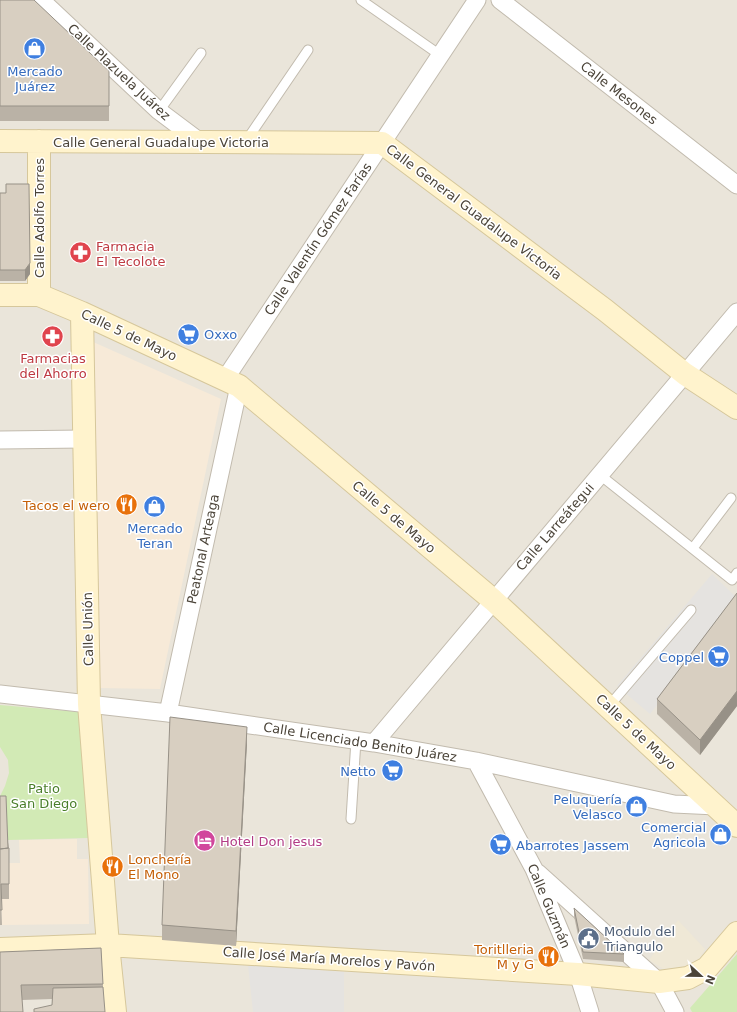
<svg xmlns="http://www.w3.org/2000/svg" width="737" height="1012" viewBox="0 0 737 1012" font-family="'DejaVu Sans',sans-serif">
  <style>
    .residential { fill: #eae5da }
    .commercial { fill: #f7ead8 }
    .education { fill: #efe8d6 }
    .green { fill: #d2eab5 }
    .parking { fill: #e5e3e0 }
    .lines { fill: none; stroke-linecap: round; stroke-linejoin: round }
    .lane-casing { stroke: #c2bbae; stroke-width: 11 }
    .street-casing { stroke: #c2bbae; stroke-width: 19 }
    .secondary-casing { stroke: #d6c79b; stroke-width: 24 }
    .lane { stroke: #fff; stroke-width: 9 }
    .street { stroke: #fff; stroke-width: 17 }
    .secondary { stroke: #fff3cd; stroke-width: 22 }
    .wall { fill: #bab2a6 }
    .shaded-wall { fill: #979187 }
    .building { fill: #d8cfc1; stroke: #979187 }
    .labels { text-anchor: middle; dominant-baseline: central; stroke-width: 3; stroke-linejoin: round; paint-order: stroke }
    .shop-label { font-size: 13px; fill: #366cbe; stroke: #fff; text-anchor: end }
    .street-label { font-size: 13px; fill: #4b4439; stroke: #fff }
    .health-label { font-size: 13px; fill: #be3a42; stroke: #fff; text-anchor: start }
    .food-label { font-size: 13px; fill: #c56008; stroke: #fff; text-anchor: end }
    .park-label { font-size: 13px; fill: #4a7f2a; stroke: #fff }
    .hotel-label { font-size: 13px; fill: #b23c85; stroke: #fff; text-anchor: start }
    .service-label { font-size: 13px; fill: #4e5e75; stroke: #fff; text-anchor: start }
  </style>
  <rect width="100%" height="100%" fill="#f6f3ec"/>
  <path class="residential" d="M0,0H737V1012H0Z"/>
  <path class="commercial" d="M91,341L221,399L160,689L99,688Z
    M77,839V859H88L89,924L2,925L1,899L9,863H20L19,840Z"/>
  <path class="education" d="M678,920L705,949L692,972L665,970L649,960Z"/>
  <path class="green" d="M0,705L80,712L88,838L8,840L0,796L5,786L9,773L8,760L0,747Z
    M737,954V1012H692L690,1008Z"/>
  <path class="parking" d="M712,574L737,598V604L650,714L617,686Z
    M248,965L344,972V1012H253Z"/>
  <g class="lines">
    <defs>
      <path id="lane" d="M361,0L440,55
        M159,111L201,53
        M246,141L308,50
        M600,475L732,580L737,573
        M693,548L731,498
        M609,706L691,610
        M351,819L356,740"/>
      <path id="street" d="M41,0L159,111L199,141
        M500,0L737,185
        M225,379L477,0
        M0,440L84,439
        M0,694L168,713L374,743L476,761L674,804L716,806
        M168,713L239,386
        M374,743L737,312
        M476,761L534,869L578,974L590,1012
        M538,873L659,982L675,1012"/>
      <path id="secondary" d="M0,141L382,143L605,310L685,374L737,408
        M39,141V295
        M0,295H39L82,313L239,386L493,600L737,826
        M82,313L89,704L108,945L115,1012
        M0,949L108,945L578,974L659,982L688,978L707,968L737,933"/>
    </defs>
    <use href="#lane" class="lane-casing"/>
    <use href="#street" class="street-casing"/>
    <use href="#secondary" class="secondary-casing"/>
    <use href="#lane" class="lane"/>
    <use href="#street" class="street"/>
    <use href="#secondary" class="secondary"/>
  </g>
  <path class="wall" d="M0,0L109,71V121H0Z
    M0,193L30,274L25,281H0Z
    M737,593V706L700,755L657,714V699Z
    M247,742L236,946L162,940V925Z
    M0,796L9,848V899H1L2,925H0Z
    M574,908L624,954V962L583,959L574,916Z
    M101,948L103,987L52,1005V999L22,1000L0,952Z"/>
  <path class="shaded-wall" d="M30,263V274L25,281V270Z
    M737,691V706L700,755V740Z
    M247,727V742L236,946V931Z"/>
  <path class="building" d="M0,0H34L109,71V106H0Z
    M6,184H29L30,263L25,270H0V193H6Z
    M737,593V691L700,740L657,699Z
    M170,717L247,727L236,931L162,925Z
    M0,796H6L8,848L0,849Z
    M9,848V884H1L2,910H0V849Z
    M574,908L624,954L583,952Z
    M101,948L103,984L21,985L23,1012H0V952Z
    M103,987L105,1012H34V1009L52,1005L53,988Z"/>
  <defs>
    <symbol id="shop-disc" viewBox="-11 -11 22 22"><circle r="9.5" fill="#3f7fe0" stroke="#fff"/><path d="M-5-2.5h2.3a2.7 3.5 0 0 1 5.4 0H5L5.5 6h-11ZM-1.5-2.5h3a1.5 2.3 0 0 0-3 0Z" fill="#fff"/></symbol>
    <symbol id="pharmacy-disc" viewBox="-11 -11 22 22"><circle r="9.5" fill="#e0444e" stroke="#fff"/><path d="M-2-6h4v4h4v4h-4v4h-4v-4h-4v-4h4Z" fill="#fff"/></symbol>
    <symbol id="supermarket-disc" viewBox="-11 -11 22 22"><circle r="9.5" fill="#3f7fe0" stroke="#fff"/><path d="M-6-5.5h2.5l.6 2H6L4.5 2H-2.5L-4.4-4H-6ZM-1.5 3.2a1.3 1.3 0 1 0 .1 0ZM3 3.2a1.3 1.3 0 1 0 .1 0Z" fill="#fff"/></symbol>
    <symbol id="restaurant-disc" viewBox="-11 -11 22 22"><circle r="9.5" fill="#e8710a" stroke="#fff"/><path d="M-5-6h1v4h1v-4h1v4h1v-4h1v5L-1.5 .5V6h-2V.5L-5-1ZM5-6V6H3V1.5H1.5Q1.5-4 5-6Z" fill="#fff"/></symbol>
    <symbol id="hotel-disc" viewBox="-11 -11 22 22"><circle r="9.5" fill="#d1479c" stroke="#fff"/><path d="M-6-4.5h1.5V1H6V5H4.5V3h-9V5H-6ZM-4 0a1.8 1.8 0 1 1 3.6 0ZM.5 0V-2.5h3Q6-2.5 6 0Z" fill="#fff"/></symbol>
    <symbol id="civic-disc" viewBox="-11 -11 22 22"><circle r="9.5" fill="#5c6f8a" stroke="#fff"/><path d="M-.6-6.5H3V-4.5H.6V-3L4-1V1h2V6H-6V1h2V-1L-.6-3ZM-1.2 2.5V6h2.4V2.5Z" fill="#fff"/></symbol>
  </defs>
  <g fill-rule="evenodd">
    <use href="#shop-disc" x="22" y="36" width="25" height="25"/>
    <use href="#pharmacy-disc" x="68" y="240" width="25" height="25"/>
    <use href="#supermarket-disc" x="176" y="322" width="25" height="25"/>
    <use href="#pharmacy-disc" x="40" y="324" width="25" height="25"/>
    <use href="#restaurant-disc" x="114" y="492" width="25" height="25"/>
    <use href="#shop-disc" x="142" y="494" width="25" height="25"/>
    <use href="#supermarket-disc" x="706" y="644" width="25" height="25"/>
    <use href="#supermarket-disc" x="380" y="758" width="25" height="25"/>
    <use href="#shop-disc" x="624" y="794" width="25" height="25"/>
    <use href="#shop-disc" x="708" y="822" width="25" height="25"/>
    <use href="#hotel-disc" x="192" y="828" width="25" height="25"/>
    <use href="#supermarket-disc" x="488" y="832" width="25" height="25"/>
    <use href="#restaurant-disc" x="100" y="854" width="25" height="25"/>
    <use href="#civic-disc" x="576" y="926" width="25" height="25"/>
    <use href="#restaurant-disc" x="536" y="944" width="25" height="25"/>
  </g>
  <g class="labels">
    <g class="shop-label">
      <text x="35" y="71" text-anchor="middle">Mercado<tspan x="35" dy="15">Juárez</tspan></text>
      <text x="204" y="334" text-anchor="start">Oxxo</text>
      <text x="155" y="528" text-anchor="middle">Mercado<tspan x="155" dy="15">Teran</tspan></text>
      <text x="704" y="657">Coppel</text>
      <text x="376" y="771">Netto</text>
      <text x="622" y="799">Peluquería<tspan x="622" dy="15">Velasco</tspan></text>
      <text x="706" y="827">Comercial<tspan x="706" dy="15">Agricola</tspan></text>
      <text x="516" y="845" text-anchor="start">Abarrotes Jassem</text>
    </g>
    <g class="street-label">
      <text transform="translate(119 72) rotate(43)">Calle Plazuela Juárez</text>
      <text transform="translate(619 93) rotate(38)">Calle Mesones</text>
      <text x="161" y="142">Calle General Guadalupe Victoria</text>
      <text transform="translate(474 212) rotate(37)">Calle General Guadalupe Victoria</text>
      <text transform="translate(39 218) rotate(-90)">Calle Adolfo Torres</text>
      <text transform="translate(318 239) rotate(-56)">Calle Valentín Gómez Farías</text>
      <text transform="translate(129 335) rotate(25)">Calle 5 de Mayo</text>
      <text transform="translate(394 517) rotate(40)">Calle 5 de Mayo</text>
      <text transform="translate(555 527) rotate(-49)">Calle Larreátegui</text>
      <text transform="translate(203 549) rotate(-78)">Peatonal Arteaga</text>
      <text transform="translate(88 629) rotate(-91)">Calle Unión</text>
      <text transform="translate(636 732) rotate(43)">Calle 5 de Mayo</text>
      <text transform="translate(360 742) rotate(9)">Calle Licenciado Benito Juárez</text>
      <text transform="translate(549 906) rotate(67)">Calle Guzmán</text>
      <text transform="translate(329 959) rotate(4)">Calle José María Morelos y Pavón</text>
    </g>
    <g class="health-label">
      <text x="96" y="246">Farmacia<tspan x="96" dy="15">El Tecolote</tspan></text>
      <text x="53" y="358" text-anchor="middle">Farmacias<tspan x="53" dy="15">del Ahorro</tspan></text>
    </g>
    <g class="food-label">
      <text x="110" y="505">Tacos el wero</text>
      <text x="128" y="859" text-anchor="start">Lonchería<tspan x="128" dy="15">El Mono</tspan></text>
      <text x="534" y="949">Toritlleria<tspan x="534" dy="15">M y G</tspan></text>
    </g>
    <g class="park-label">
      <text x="44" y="788">Patio<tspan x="44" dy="15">San Diego</tspan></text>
    </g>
    <g class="hotel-label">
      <text x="220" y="841">Hotel Don jesus</text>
    </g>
    <g class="service-label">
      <text x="604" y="931">Modulo del<tspan x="604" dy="15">Triangulo</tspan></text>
    </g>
  </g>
  <g transform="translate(701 976) rotate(112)" stroke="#ffffff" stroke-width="3" paint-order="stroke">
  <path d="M0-3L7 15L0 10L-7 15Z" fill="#4b4439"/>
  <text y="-6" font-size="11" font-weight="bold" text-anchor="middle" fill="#4b4439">N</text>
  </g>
</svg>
